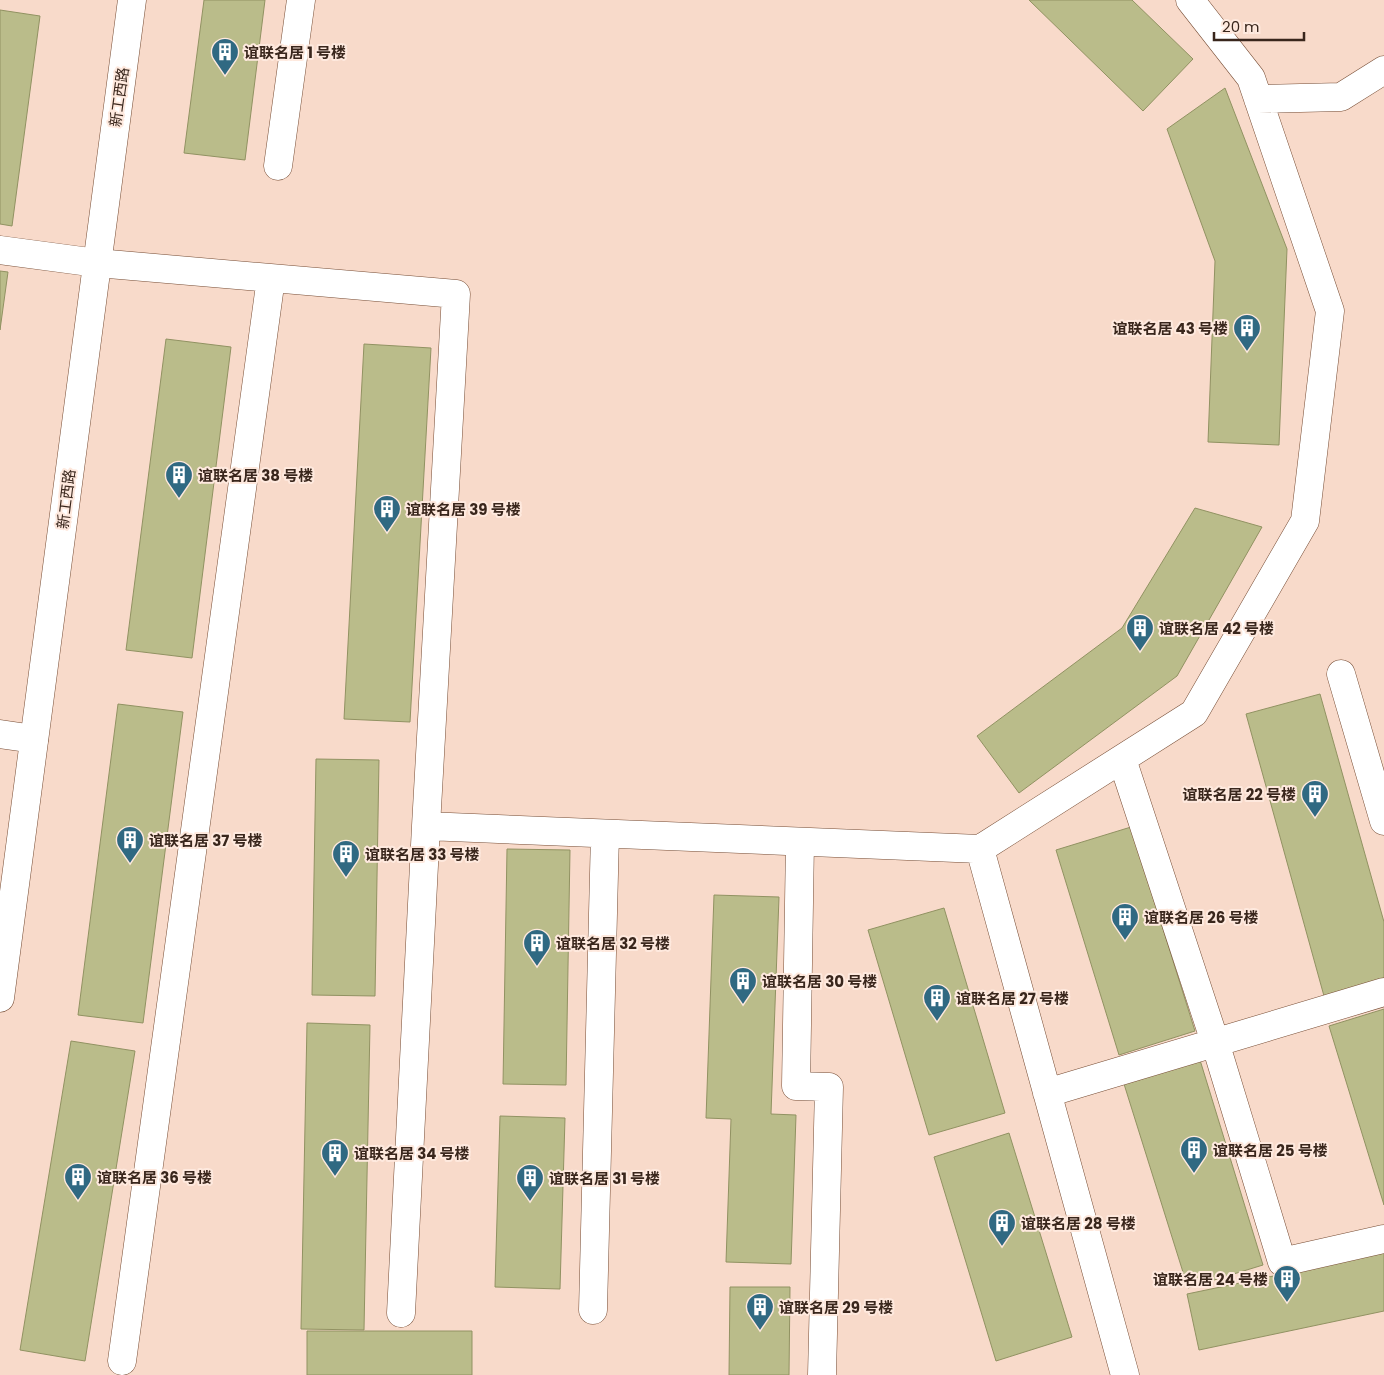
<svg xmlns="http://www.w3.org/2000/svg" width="1384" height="1375" viewBox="0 0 1384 1375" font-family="Poppins,'Noto Sans SC',sans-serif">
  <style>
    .building { fill: #babc8a; stroke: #919262 }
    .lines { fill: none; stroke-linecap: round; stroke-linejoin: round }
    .minor-casing { stroke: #774d35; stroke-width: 29 }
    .secondary-casing { stroke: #774d35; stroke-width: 29 }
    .minor { stroke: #fff; stroke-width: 28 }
    .secondary { stroke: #fff; stroke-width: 28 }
    .labels { text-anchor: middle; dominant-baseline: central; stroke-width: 4; stroke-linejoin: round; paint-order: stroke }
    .poi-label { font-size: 15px; font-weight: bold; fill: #39261c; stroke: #fee9de; text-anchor: start }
    .street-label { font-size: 15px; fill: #39261c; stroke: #fee9de }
  </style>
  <rect width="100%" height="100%" fill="#f8daca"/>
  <path class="building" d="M204,0H265L245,160L184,153Z
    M1029,0H1132L1193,59L1143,111Z
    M0,10L40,16L12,226L0,224Z
    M1225,88L1287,249L1279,445L1208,442L1215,261L1167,129Z
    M0,271L8,272L0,330Z
    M166,339L231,347L192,658L126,650Z
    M364,344L431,348L410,722L344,719Z
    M1195,508L1262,527L1177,676L1019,793L977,736L1122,628Z
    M1320,694L1384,922V979L1324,996L1246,714Z
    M118,704L183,712L143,1023L78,1015Z
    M316,759L379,760L375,996L312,995Z
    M1131,827L1195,1031L1119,1055L1056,850Z
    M507,849L570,850L566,1085L503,1084Z
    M714,895L779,897L771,1114L796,1115L791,1264L726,1262L731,1119L706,1118Z
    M944,908L1005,1113L929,1135L868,930Z
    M1384,1009V1205L1329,1026Z
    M307,1023L370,1025L364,1330L301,1329Z
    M71,1041L135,1051L85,1361L20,1350Z
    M1200,1060L1263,1265L1188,1288L1124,1084Z
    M500,1116L565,1118L560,1289L495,1287Z
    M1009,1133L1072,1337L996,1361L934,1157Z
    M1384,1253V1311L1199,1350L1187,1294Z
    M730,1287H790L789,1375H729Z
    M307,1331H472V1375H307Z"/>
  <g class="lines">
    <defs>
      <path id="minor" d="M1258,99L1341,97L1384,70
        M278,166L301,0
        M0,250L97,263L456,294L426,826L980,849
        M1341,674L1384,821
        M0,734L34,739
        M1122,759L1215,1042L1282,1262L1384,1239
        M800,842L796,1086L829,1087L822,1375
        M1047,1093L1384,992
        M593,1310L605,834
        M401,1313L426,826
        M122,1361L271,278
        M1125,1375L980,849L1194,713L1305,521L1330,311L1251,78L1190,0"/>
      <path id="secondary" d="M0,998L132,0"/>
    </defs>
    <use href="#minor" class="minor-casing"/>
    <use href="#secondary" class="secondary-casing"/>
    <use href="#minor" class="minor"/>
    <use href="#secondary" class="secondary"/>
  </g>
  <defs>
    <symbol id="building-pin" viewBox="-11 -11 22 30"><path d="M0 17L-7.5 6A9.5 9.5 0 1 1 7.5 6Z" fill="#306982" stroke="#fee9de"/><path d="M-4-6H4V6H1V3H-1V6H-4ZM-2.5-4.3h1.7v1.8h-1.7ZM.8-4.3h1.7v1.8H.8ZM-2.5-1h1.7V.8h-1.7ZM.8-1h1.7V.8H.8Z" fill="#fff"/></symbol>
  </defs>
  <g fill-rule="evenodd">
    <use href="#building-pin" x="209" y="36" width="32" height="43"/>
    <use href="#building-pin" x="1231" y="312" width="32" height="43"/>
    <use href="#building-pin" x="163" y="459" width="32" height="43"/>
    <use href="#building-pin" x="371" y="493" width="32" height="43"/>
    <use href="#building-pin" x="1124" y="612" width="32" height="43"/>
    <use href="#building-pin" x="1299" y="778" width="32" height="43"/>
    <use href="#building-pin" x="114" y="824" width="32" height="43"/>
    <use href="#building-pin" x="330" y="838" width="32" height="43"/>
    <use href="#building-pin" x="1109" y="901" width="32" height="43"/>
    <use href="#building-pin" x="521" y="927" width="32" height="43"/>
    <use href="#building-pin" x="727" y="965" width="32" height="43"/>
    <use href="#building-pin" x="921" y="982" width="32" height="43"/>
    <use href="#building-pin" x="1178" y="1134" width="32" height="43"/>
    <use href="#building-pin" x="319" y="1137" width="32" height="43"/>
    <use href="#building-pin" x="62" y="1161" width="32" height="43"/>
    <use href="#building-pin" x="514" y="1162" width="32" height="43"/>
    <use href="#building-pin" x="986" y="1207" width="32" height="43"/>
    <use href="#building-pin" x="1271" y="1263" width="32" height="43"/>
    <use href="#building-pin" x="744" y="1291" width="32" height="43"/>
  </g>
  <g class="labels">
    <g class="poi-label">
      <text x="244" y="52">谊联名居 1 号楼</text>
      <text x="1228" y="328" text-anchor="end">谊联名居 43 号楼</text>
      <text x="198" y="475">谊联名居 38 号楼</text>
      <text x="406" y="509">谊联名居 39 号楼</text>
      <text x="1159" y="628">谊联名居 42 号楼</text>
      <text x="1296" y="794" text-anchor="end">谊联名居 22 号楼</text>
      <text x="149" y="840">谊联名居 37 号楼</text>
      <text x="365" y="854">谊联名居 33 号楼</text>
      <text x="1144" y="917">谊联名居 26 号楼</text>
      <text x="556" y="943">谊联名居 32 号楼</text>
      <text x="762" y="981">谊联名居 30 号楼</text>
      <text x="956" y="998">谊联名居 27 号楼</text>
      <text x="1213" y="1150">谊联名居 25 号楼</text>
      <text x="354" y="1153">谊联名居 34 号楼</text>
      <text x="97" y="1177">谊联名居 36 号楼</text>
      <text x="549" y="1178">谊联名居 31 号楼</text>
      <text x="1021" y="1223">谊联名居 28 号楼</text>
      <text x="1268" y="1279" text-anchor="end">谊联名居 24 号楼</text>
      <text x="779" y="1307">谊联名居 29 号楼</text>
    </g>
    <g class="street-label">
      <text transform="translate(119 97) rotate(-82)">新工西路</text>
      <text transform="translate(66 499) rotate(-83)">新工西路</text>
    </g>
  </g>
  <path d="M1214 32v8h90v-8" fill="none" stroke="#39261c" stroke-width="2.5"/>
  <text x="1222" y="32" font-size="15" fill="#39261c" stroke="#fee9de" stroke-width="4" paint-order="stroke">20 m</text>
</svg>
